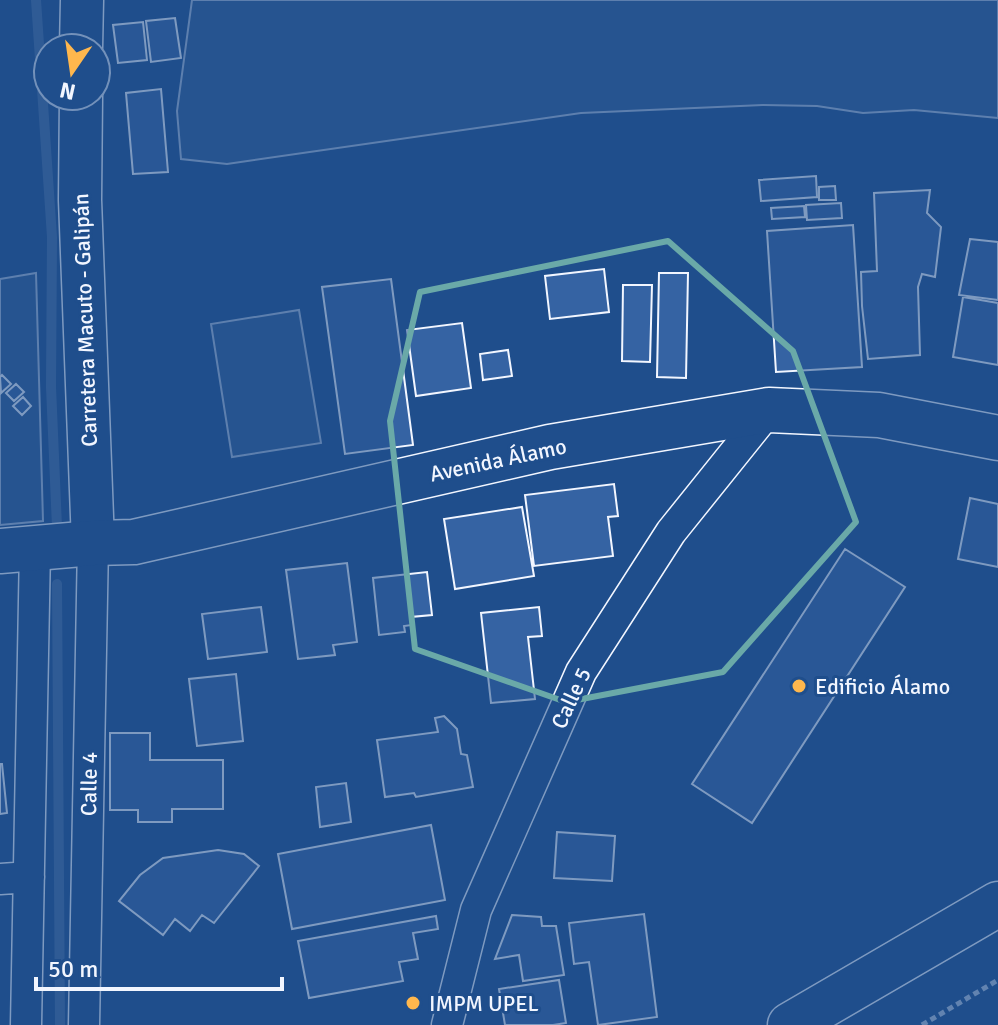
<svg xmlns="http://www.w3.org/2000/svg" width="998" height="1025" viewBox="0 0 998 1025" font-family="Signika,sans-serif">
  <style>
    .built { fill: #305b95; stroke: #a8bbd7; stroke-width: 2 }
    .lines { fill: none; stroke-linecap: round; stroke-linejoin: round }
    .stream { stroke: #446ba0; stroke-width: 10 }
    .building { fill: #3563a3; stroke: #f2f6ff; stroke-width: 2 }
    .street-casing { stroke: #f2f6ff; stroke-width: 33 }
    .secondary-casing { stroke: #f2f6ff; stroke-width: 45 }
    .primary-casing { stroke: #f2f6ff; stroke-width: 47 }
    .path { stroke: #b3c4dc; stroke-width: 5; stroke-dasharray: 6 4; stroke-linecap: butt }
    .street { stroke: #1f4e8c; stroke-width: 30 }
    .secondary { stroke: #1f4e8c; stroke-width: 42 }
    .primary { stroke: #1f4e8c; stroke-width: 44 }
    .marked { fill: none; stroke: #6aa9a8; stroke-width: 6; stroke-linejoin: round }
    .poi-dot { fill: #ffb74d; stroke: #1f4e8c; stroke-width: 3 }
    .labels { text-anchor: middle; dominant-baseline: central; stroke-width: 6; stroke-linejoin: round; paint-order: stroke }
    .street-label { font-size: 22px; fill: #f2f6ff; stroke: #1f4e8c }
    .poi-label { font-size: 22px; fill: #f2f6ff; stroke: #1f4e8c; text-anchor: start }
  </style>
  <rect width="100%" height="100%" fill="#1f4e8c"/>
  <path class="built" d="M192,0H998V118L914,110L863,113L817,106L763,105L581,113L227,164L181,159L177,111Z
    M36,273L43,521L0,525V279Z
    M299,310L321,443L232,457L211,324Z"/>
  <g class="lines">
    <path class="stream" d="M36,0L52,237L51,387L57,527
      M57,584L60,1025"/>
  </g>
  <path class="building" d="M175,18L181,58L151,62L146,21Z
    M143,22L147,60L118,63L113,25Z
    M161,89L168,172L133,174L126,93Z
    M816,176L817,197L761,201L759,180Z
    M835,186L836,200H819V187Z
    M930,190L927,213L941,227L935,277L922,274L918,287L920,355L868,359L862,306L861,272L877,271L874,193Z
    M841,203L842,218L807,220L806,205Z
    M804,206L805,217L772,219L771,208Z
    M853,225L862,367L776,372L767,231Z
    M970,239L998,242V300L959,295Z
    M604,269L609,312L550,319L545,276Z
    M659,273H688L686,378L657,377Z
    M391,279L413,445L345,454L322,287Z
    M623,285H652L650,362L622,361Z
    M963,297L998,303V365L953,357Z
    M462,323L471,388L416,396L407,330Z
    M508,350L512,376L483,380L480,354Z
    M2,375L11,384L1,393L0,377Z
    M16,384L24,392L14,401L6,393Z
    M23,397L31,406L22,415L13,406Z
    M614,484L618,516L608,517L613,556L534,566L525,495Z
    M970,498L998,504V567L958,559Z
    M522,507L534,576L455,589L444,519Z
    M845,549L905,587L752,823L692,784Z
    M347,563L357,642L333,645L335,655L298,659L286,570Z
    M427,572L432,615L411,617L412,625L404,626L405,632L379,635L373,578Z
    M261,607L267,652L208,659L202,614Z
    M539,607L542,636L528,637L535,699L491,703L481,613Z
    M236,674L243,741L197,746L189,679Z
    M444,716L457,729L461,754L467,755L473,787L416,797L414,793L385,797L377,740L438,732L435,718Z
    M110,733H150V760H223V809H172V822H138V810H110Z
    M0,764H2L7,813L0,814Z
    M346,783L351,822L320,827L316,787Z
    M431,825L445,900L292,929L278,854Z
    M557,832L615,836L612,881L554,878Z
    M218,850L244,854L259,866L214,923L202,915L190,931L175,919L163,935L119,901L140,875L163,858Z
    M644,914L657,1017L598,1025L589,962L574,964L569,923Z
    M512,915L541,917L542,926H556L564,975L523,981L519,955L495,959Z
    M436,916L438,929L413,933L418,959L399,962L403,981L309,998L298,941Z
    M559,980L566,1023L553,1025H505L499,989Z"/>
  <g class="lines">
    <defs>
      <path id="street" d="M0,879L29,877
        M26,1025L35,548
        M84,1025L93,543
        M447,1025L476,910L581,672L671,532L769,410"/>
      <path id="secondary" d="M81,48L82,0
        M81,96L80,200L93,543"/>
      <path id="primary" d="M0,551L93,543L134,542L550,447L769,410L879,415L998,438
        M790,1025L998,904"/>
    </defs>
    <use href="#street" class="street-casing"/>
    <use href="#secondary" class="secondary-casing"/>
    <use href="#primary" class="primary-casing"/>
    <path class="path" d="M922,1025L998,980"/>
    <use href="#street" class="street"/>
    <use href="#secondary" class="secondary"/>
    <use href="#primary" class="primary"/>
  </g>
  <path d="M0 0H998V1025H0ZM668,241L793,351L856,522L723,672L566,702L415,649L390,421L420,292Z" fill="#1f4e8c" fill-opacity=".55" fill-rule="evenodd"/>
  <path class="marked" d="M668,241L793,351L856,522L723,672L566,702L415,649L390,421L420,292Z"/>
  <g class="poi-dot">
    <circle cx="799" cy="686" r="8"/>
    <circle cx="413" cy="1003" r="8"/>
  </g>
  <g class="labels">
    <g class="street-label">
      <text transform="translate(85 320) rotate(-92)">Carretera Macuto - Galipán</text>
      <text transform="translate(498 460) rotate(-12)">Avenida Álamo</text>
      <text transform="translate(571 698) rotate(-65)">Calle 5</text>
      <text transform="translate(89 784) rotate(-89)">Calle 4</text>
    </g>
    <g class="poi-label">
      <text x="815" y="686">Edificio Álamo</text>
      <text x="429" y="1003">IMPM UPEL</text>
    </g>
  </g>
  <g transform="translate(72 72) rotate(193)"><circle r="38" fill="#1f4e8c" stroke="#7391ba" stroke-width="2"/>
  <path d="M0-6L14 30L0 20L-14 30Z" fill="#ffb74d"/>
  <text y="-12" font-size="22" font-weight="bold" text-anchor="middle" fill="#f2f6ff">N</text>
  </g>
  <path d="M36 977v12h246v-12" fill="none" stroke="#f2f6ff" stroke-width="4"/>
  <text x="48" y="977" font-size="24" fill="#f2f6ff" stroke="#1f4e8c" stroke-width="6" paint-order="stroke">50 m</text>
</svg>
